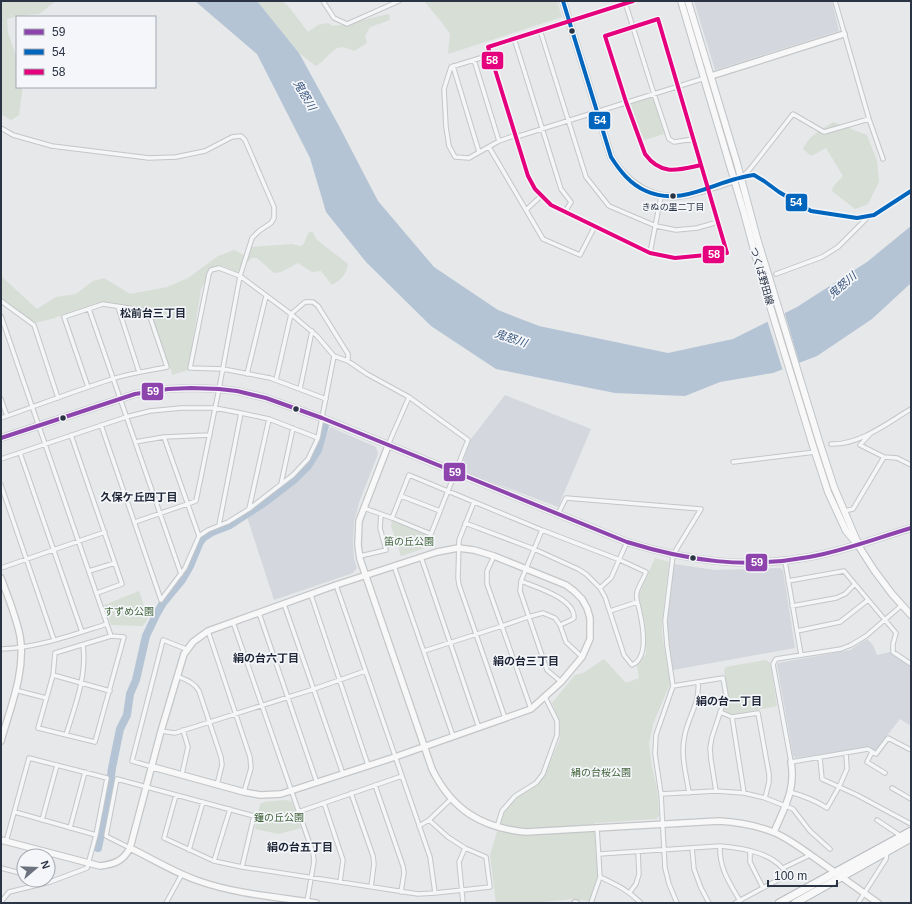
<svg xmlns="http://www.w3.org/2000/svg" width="912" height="904" viewBox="0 0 912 904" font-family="Helvetica,'Noto Sans JP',sans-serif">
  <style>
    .built { fill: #d4d7dd }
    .green { fill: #d6ded6 }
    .water { fill: #b4c4d5 }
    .pier { fill: #e6e8ea }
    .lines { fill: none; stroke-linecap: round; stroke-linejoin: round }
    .river { stroke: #b4c4d5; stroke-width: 8 }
    .street-casing { stroke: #c4c6c8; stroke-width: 5.5 }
    .secondary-casing { stroke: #c4c6c8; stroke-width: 8 }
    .primary-casing { stroke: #c2c5c8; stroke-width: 8 }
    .highway-casing { stroke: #b8bbbf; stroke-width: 9 }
    .street { stroke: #f5f6f7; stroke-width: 3.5 }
    .secondary { stroke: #f8f8f8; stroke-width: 5.5 }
    .primary { stroke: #f8f8f8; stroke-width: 6 }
    .highway { stroke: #f8f8f8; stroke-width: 7 }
    .bus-1-casing { stroke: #f4f6f9; stroke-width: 7 }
    .bus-2-casing { stroke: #f4f6f9; stroke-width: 7 }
    .bus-3-casing { stroke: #f4f6f9; stroke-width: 7 }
    .bus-1 { stroke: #8e44ad; stroke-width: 4 }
    .bus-2 { stroke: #0065bd; stroke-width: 4 }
    .bus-3 { stroke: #e5007d; stroke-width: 4 }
    .bus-dot { fill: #2b3445; stroke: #f4f6f9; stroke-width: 1.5 }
    .labels { text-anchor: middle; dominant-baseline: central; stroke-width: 3.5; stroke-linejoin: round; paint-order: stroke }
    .bus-label { font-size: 9px; fill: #2b3445; stroke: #f4f6f9 }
    .street-label { font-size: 10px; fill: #2b3445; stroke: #f4f6f9 }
    .park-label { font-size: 10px; fill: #3f6138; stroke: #f4f6f9 }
    .water-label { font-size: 11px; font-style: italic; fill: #34527a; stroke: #f4f6f9 }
    .neighbourhood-label { font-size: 11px; font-weight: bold; fill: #1d2536; stroke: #f4f6f9 }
    .line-badge { stroke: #f4f6f9; stroke-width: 1.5 }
    .badge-label { font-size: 11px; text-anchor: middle; font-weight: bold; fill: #fff }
  </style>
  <rect width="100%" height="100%" fill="#e6e8ea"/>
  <path class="built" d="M694,1H832L839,31L715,70Z
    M505,395L591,429L558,507L460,470L471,439Z
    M330,427L376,447L378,454L359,503L354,522L353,543L354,559L357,568L353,573L274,600L247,517L298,481L307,472L318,455Z
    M674,564L715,570L780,568L783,570L795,648L673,670L668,633L667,616Z
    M867,639L873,645L877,655L890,652L911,666V726L900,719L875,751L869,747L795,758L793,756L777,665L778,663L850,650Z"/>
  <path class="green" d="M1,1H56L39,14L18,16L7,19L8,33L17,58V87H22V93L19,115L11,120L1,114Z
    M257,1H282L289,7L308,32L318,25L328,23L333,26L341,25L389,14L390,20L370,27L365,36L367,43L354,51C351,50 345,47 341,47C332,48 324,62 316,66L299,53Z
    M424,1H557L562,17L448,54L450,34L443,24Z
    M653,97L664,134L641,141L629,104Z
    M833,122L867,135L877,161L879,182L868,204L855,209L832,191L833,187L843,176L826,148L811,156L803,149C809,135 821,130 833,122Z
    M309,232H313L316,239L348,264C346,275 341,280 332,285L321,271L312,272L298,263L281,272L274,273L257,258H252L237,272L223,266H214L201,289L188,370L172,375L171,369L169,368L151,315L145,308L102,302L48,320L34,323L1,298V276L37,309L56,297L76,294L93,281L104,278L130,294L167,287L188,278L218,256L234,250L244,255L251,247L292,244L300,246L303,245Z
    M392,520L429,536L432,544L431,546L401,556L391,526Z
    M655,558L669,562L662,622V634L670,684L653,724L649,744L652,767L657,788L659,816L656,819L595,823L598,877L589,901L572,899L533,903H496L490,855L499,825L506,809L516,797L538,784L545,774L560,739L559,720L552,703L575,675L583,673L604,659L626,683L639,678L637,666L646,654L645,623L639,599V595Z
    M139,591L148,618L143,626L111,625L104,605Z
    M766,660L770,663L777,706L732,715L725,712L724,709L728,693L724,670L726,667Z
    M287,800L292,802L301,828L279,834L255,829L260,804C266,800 280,801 287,800Z"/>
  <path class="water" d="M195,1H257L299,53L339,126L378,201L434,267L498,310L539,326L668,353L733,339L797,307L867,262L911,226V283L872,319L817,356L773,373L720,382L685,396L615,393L496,369L431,326L366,262L326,212L310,158L257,54Z"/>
  <path class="pier" d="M784,311L800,365L783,371L767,320Z"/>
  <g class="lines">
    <path class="river" d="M98,848L107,805L112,768L120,729L127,715L130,694L136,680L146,636L156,615L163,603L182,580L190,566L200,542L204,537L212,532L230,525L239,519L265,502L295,479L308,466L318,450L325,426"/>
    <defs>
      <path id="street" d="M323,1L334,18L347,24L399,1
        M633,1L488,47L528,176L535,189L551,205L650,253L675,258L727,253L658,19L605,36L626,102L645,154C661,176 678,170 701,165
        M835,1L869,119L883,159
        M625,2L654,94L669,139L674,142L694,139
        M540,30L586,177L609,206L656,226L676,230L697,228L718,222
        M514,38L561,189L571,202L565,212
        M490,55L451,67L444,89L446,127L449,146L455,157L469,158L499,141L516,135
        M474,60L499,141
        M453,66L479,152
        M1,128L13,135L52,146L149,158L176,157L205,151L232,137L241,136L245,140L274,207V218L271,223L259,231L252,238L240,276L219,389L196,501L135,522
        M516,137L705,78
        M489,147L543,239L580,255L595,226
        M742,177L750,169L793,114L824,132L869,119
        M741,178L754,175L764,181L779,192L811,211L857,218L874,215L911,191
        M526,210L541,196
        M650,253L661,196
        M776,274L822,257L838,247L868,217
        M1,301L34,325L58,398
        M118,307L139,372
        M89,309L181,574
        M1,316L111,636
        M247,374L266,296
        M276,380L291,314L305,302H313L318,306L348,354V361
        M300,389L312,331
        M1,399L7,416
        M326,399L270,378L223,369L190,368L209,274L211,270L219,268L240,276L291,314L317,336L334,356L348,361L367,374L409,397L468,440L431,534L392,518L364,508
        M1,418C38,405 75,391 112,379C130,373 148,371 167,367L148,311L103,304L64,317L88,387
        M101,425L161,600
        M871,433L860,445L884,457
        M71,435L122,584L97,593
        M164,437L199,536
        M135,442L164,437L210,435
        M831,444C860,445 887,423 911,409
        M388,445L409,397
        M20,453L82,632
        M1,459L126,417L150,411L181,408H215L241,413L269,419L318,438
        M733,462L815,452
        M281,484L293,428
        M1,485L54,640
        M401,496L440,511
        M474,502L459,540L458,578L459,585L505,718
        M249,509L269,419
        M844,511L853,509L884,457L897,458L911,465
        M558,514L566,498L701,509L673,555L665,621L667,646L673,686L656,735L655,754L661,794L665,868L669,884L677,903
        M392,518L409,475L542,530L620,560L646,572C644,578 639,585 637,592C635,599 639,606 640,613C643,627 649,658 632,665L624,655L605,597L600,588L586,574L578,569L534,549L465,523
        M219,525L241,413
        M542,530L521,581L520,591L547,670L561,682
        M360,556L386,550L380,528L381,514
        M494,556L487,571V584L531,709
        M421,557L479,728
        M785,561L801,655
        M394,566L453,736
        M1,568L105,532
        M89,571L115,563
        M521,581C535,587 575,598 574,618L571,620L560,625
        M788,581L844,571L896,633L893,644V652L911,664
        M336,585L430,857L435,893
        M600,588L611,578L627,542
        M311,595L368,765
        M161,600L185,568L199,536L208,530L228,522L249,509L293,475L308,459L318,438L334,356
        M284,604L343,774
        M902,605L866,636L851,645L841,649L776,659L773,664L791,762L868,749L876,754L888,738L911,750
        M792,606L836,598L845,594L855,584
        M610,611L637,602
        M259,613L317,783
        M233,622L313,853L314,861L307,902
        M208,631L250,757L251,768L244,792
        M797,631L840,622L868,600
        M111,636L124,637L95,742L38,728L53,675L55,653Z
        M1,649C37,648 72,635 107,624
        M424,651L502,626L528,617L543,613L555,618L560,625L566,642L582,657
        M53,675L110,691
        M177,676C186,680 194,682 199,691L221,757L222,765L217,785
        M673,686L723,678L726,695L712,737L710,748L711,760L716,791
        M15,690L46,698
        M720,712L732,717L758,713L769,774V782L765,798
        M732,717L744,793
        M161,731L175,733L314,689L365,671
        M66,735C75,706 87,676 83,645
        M872,752L867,762L885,773
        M820,758L822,779L857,795L911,824
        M153,767L132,761L163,640L186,649
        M182,774L188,747L183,730
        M375,785L403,866L404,873L401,892
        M892,788L911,799
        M790,792C804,796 815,800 827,808L839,787L847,769L846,753
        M351,793L373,856L374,864L371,887
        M689,793C686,773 680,754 685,734C689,715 700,703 698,682
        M661,794L716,791L744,793L765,798L793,809L810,831L830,849
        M176,795L164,838L214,861L242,867L418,894L435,893L490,887L486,857L465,848
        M324,803L343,860L340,882
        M15,812L96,835
        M298,812L402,776
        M42,820L57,765
        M429,820L448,837L465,848L459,862L463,903
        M877,820L901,836
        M419,826L429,820L451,799
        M497,827L502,811L515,796L536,783L543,774L557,735V721L545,697
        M70,828L85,772
        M720,846C719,868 729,882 740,901
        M130,848L106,836L117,779L254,816L242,867
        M692,848L694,869L701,888L709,903
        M189,850L203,802
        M750,851V862L763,888
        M599,854L720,846C743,848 776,853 787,875L735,903
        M214,861L230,809
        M1,868L24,874
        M783,868L810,855
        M600,877C617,885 628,890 641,903
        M630,892L636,884L639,874L638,852
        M1,902L9,892L50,882L87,868L96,835L107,778L29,758L6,842
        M166,903L182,874
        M591,903L600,877L597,828
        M858,903L886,859L887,852"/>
      <path id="secondary" d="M563,1L611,157C625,180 649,200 679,196C697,194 723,184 741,178
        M711,76L844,34
        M1,438L135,394L168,389L191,388L219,389L237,391L266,398L322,418L627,542C688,561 745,569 809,557C844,551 877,538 911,528
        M388,446L359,521L358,545L360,559L432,769C452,810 482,828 526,832L719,821C738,822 755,825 773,832C788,838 802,849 815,858C836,873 857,888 878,903
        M1,578C8,597 16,616 20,636C26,671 10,708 1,741
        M774,832C784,808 796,790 791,762
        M1,840L100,866C115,864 123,861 130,848L161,731L184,654L193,642L208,631L336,585L437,552L458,548L474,550L494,556L566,585L574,591L582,599L587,608L590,618V639L582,657L561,682L531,709L395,757L281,794L260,795L244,792L153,767
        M130,848C153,859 175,873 199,881C236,894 277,897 316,903
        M575,903H576"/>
      <path id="primary" d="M681,1L744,213L762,280L813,446L828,492L846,531L858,545L874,570L892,594L911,615
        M688,1L737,163L757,238L820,444L834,487L857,541"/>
      <path id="highway" d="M779,903L911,831
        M795,903L911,838"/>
    </defs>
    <use href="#street" class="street-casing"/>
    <use href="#secondary" class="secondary-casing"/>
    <use href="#primary" class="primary-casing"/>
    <use href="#highway" class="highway-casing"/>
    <use href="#street" class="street"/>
    <use href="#secondary" class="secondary"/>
    <use href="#primary" class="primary"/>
    <use href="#highway" class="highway"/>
    <defs>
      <path id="bus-1" d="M1,438L135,394L168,389L191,388L219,389L237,391L266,398L322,418L627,542C688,561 745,569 809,557C844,551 877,538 911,528"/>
      <path id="bus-2" d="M563,1L611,157C620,171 630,184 646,191C683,208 717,179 754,175L764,181L779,192L811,211L857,218L874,215L911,191"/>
      <path id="bus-3" d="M633,1L488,47L528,176L535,189L551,205L650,253L675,258L727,253L658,19L605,36L626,102L645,154C661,176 678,170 701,165"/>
    </defs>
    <use href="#bus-1" class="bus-1-casing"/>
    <use href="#bus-2" class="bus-2-casing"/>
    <use href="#bus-3" class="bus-3-casing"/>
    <use href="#bus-1" class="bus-1"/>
    <use href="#bus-2" class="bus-2"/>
    <use href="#bus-3" class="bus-3"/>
  </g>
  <g class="bus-dot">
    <circle cx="572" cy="31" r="3.5"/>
    <circle cx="673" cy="196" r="3.5"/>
    <circle cx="296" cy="409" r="3.5"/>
    <circle cx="63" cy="418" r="3.5"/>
    <circle cx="693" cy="558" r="3.5"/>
  </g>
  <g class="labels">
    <g class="bus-label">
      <text x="673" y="207">きぬの里二丁目</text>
    </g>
    <g class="street-label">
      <text transform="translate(762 276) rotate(74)">つくば野田線</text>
    </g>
    <g class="park-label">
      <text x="409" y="541">笛の丘公園</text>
      <text x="129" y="611">すずめ公園</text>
      <text x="601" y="772">絹の台桜公園</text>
      <text x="279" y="817">鐘の丘公園</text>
    </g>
    <g class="water-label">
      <text transform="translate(305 95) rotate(60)">鬼怒川</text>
      <text transform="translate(842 285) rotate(-41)">鬼怒川</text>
      <text transform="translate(511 338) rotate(19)">鬼怒川</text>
    </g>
    <g class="neighbourhood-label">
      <text x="153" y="313">松前台三丁目</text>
      <text x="139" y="497">久保ケ丘四丁目</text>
      <text x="266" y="658">絹の台六丁目</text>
      <text x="526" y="661">絹の台三丁目</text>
      <text x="729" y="701">絹の台一丁目</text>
      <text x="300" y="847">絹の台五丁目</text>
    </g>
  </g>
  <g class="line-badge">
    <rect x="481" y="51" width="23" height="19" rx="4" fill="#e5007d"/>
    <rect x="588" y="111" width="23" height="19" rx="4" fill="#0065bd"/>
    <rect x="785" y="193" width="23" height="19" rx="4" fill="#0065bd"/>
    <rect x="702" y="245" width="23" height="19" rx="4" fill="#e5007d"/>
    <rect x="141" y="382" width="23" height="19" rx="4" fill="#8e44ad"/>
    <rect x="443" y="462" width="23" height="20" rx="4" fill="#8e44ad"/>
    <rect x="745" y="553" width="23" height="19" rx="4" fill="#8e44ad"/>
  </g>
  <g class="badge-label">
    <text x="492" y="64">58</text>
    <text x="600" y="124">54</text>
    <text x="796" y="206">54</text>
    <text x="714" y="258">58</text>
    <text x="153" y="395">59</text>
    <text x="455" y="476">59</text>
    <text x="757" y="566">59</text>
  </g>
  <rect width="912" height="904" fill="none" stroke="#2b3445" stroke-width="4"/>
  <rect x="16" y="16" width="140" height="72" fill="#f4f6f9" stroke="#a4a8b1"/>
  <rect x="24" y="29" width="20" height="6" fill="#8e44ad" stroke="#a4a8b1"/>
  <text x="52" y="36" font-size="12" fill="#2b3445">59</text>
  <rect x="24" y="49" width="20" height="6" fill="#0065bd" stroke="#a4a8b1"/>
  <text x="52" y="56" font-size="12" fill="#2b3445">54</text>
  <rect x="24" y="69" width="20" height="6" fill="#e5007d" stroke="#a4a8b1"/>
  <text x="52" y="76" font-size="12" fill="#2b3445">58</text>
  <g transform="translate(36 868) rotate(71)"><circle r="19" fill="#f4f6f9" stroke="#a4a8b1"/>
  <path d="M0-3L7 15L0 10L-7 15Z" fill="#6c737f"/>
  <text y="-6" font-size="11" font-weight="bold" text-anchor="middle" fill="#2b3445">N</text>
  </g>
  <path d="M768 880v6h69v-6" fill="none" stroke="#2b3445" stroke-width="2"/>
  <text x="774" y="880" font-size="12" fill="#2b3445" stroke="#f4f6f9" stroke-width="3" paint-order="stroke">100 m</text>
</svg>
